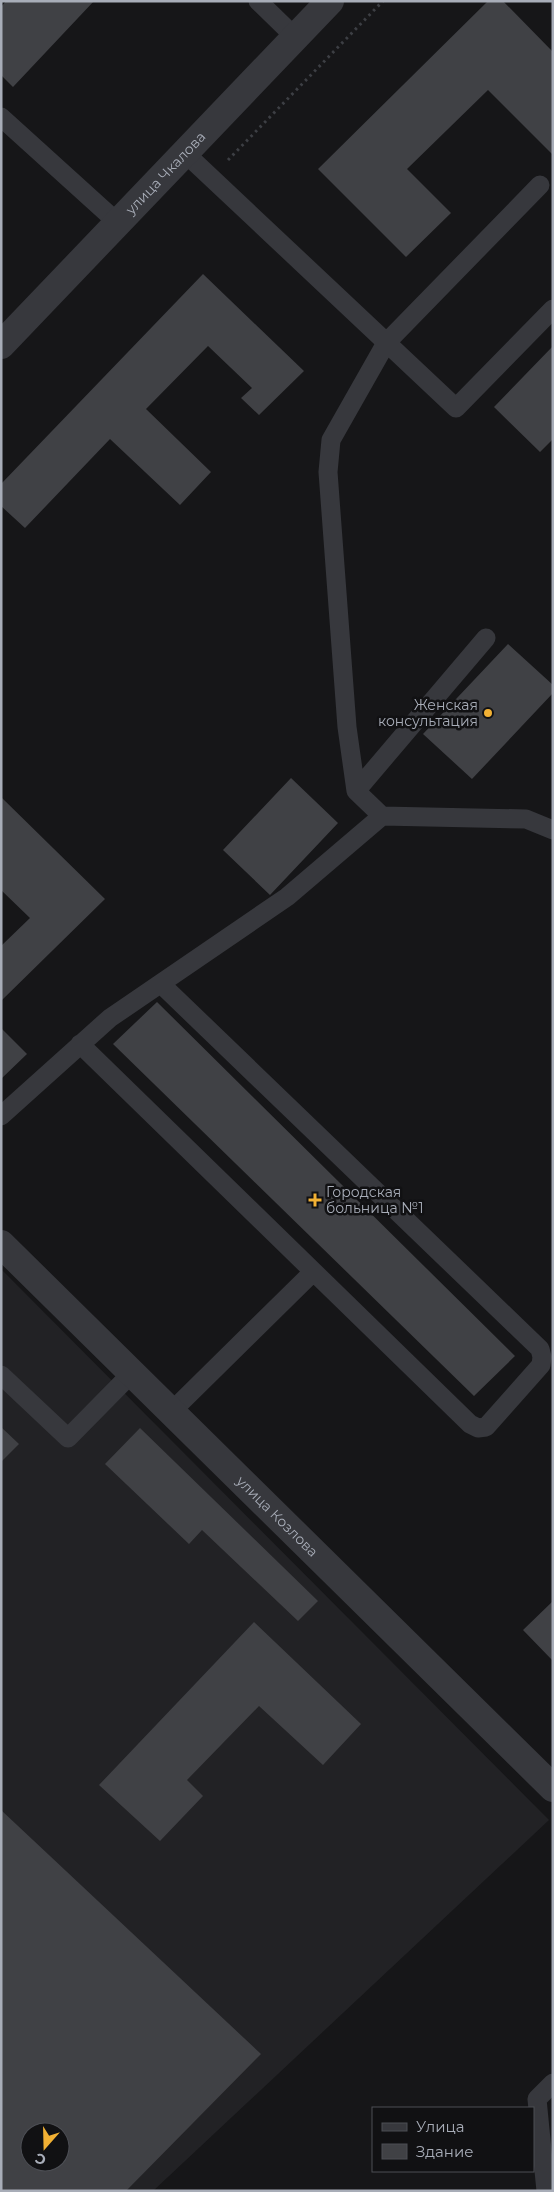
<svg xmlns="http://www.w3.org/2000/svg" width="554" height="2192" viewBox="0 0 554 2192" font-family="Montserrat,sans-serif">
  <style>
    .built { fill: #222225; fill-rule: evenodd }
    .building { fill: #404145; fill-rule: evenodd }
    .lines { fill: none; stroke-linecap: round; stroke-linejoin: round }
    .path { stroke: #3d3f44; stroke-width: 3; stroke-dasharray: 2.5 4; stroke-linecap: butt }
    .service { stroke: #37383d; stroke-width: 19 }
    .minor { stroke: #37383d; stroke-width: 28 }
    .tertiary { stroke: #37383d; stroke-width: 28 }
    .poi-dot { fill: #f2b134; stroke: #111113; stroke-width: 2 }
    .labels { text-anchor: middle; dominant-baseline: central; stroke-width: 5; stroke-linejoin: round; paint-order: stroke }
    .street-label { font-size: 14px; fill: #a8adb8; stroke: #111113 }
    .poi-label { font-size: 14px; fill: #a8adb8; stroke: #111113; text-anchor: end }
  </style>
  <rect width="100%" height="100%" fill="#161618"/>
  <path class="built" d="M1,1269L549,1820L153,2191H1ZM30,2132H60V2162H30Z"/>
  <path class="building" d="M6,1H94L13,87L1,75V7Z
    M488,1H503L553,52V155L488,90L407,169L451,213L406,257L318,169Z
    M203,274L304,371L259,415L241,398L252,388L208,346L146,409L211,472L180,505L110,439L25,528L1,506V484Z
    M553,346V439L540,452L494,407Z
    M508,644L553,685V693L472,779L423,734Z
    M291,778L338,823L270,895L223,850Z
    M1,797L105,899L1,1001V946L30,918L1,890Z
    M157,1002L515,1356L474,1396L113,1044Z
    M1,1028L27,1054L1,1079Z
    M1,1427L19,1444L1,1462Z
    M140,1428L318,1601L298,1621L202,1530L189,1544L105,1464Z
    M553,1601V1661L523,1630Z
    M254,1622L361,1724L323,1765L259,1706L187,1780L203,1796L160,1841L99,1785Z
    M1,1810L261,2054L126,2191H1ZM30,2132H60V2162H30Z"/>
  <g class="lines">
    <path class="path" d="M228,160L383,1"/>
    <path class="service" d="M258,1L296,38
      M1,117L118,223
      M185,153L456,408L553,309
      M356,791L486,638
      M382,816L526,819L553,830
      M80,1044L470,1424L478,1428L486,1427L541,1365L542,1357L540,1349L161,984
      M1,1116L110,1018L287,897L382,816L356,791L347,727L328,472L331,440L386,343L540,185
      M1,1375L68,1438L132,1373
      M171,1412L313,1272
      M546,2191L537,2099L553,2083"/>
    <path class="minor" id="s1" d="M1,1244L553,1788"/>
    <path class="tertiary" id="s2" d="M1,345L330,1"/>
  </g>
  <g class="poi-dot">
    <circle cx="488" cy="713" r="5"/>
    <path d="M312.5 1192.5h5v5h5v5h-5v5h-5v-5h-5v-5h5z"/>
  </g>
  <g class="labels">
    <g class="street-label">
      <text stroke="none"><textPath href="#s2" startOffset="238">улица Чкалова</textPath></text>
      <text stroke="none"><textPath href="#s1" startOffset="388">улица Козлова</textPath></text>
    </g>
    <g class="poi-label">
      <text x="478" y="705">Женская<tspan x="478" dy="16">консультация</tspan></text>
      <text x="326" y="1192" text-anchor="start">Городская<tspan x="326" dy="16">больница №1</tspan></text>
    </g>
  </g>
  <rect width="554" height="2192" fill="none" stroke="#a8adb8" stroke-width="5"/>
  <rect x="372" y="2107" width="162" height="65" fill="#111113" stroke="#4d4f55"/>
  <rect x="382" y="2123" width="25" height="8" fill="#37383d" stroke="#4d4f55"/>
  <text x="416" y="2132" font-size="15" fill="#a8adb8">Улица</text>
  <rect x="382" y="2144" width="25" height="15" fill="#404145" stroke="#4d4f55"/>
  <text x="416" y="2157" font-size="15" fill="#a8adb8">Здание</text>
  <g transform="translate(45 2147) rotate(200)"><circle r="24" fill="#111113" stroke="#4d4f55"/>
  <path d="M0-4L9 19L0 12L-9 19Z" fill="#f2b134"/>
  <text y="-8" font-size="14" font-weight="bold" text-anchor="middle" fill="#a8adb8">С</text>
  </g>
</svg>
